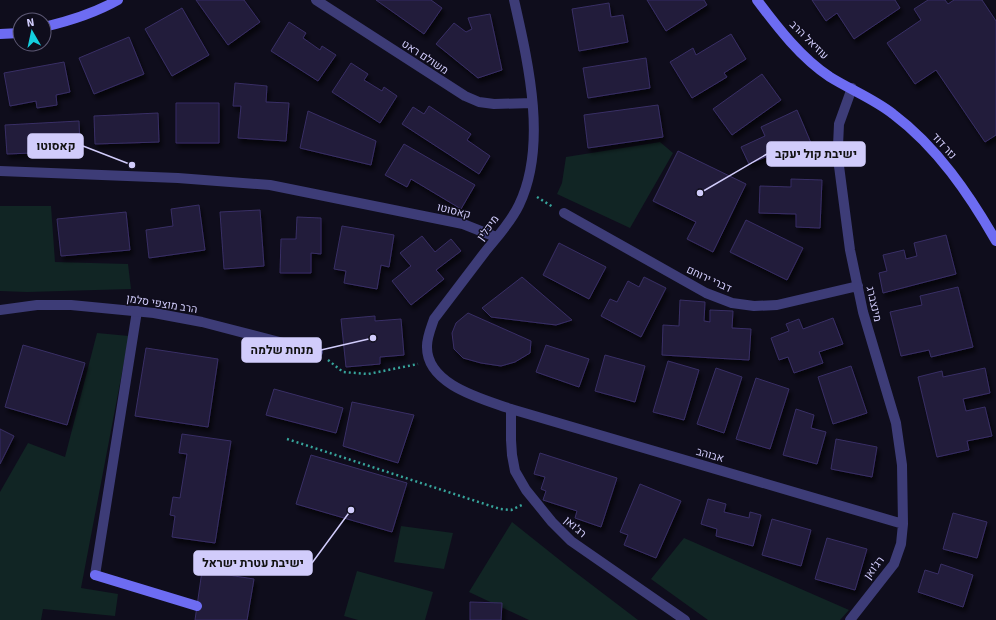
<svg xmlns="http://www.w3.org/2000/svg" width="996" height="620" viewBox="0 0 996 620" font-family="Signika,Heebo,sans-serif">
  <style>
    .green { fill: #112524 }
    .building { fill: #211b3b; stroke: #392f65; filter: url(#shadow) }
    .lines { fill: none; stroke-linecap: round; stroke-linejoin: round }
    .path { stroke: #37a49b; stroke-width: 2.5; stroke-dasharray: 2 3; stroke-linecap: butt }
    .lane { stroke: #3d3c77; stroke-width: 10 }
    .street { stroke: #3d3c77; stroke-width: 10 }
    .secondary { stroke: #6d6cf2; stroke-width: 10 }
    .labels { text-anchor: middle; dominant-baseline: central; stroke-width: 3; stroke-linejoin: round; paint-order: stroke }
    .street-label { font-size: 11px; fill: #d1ccfb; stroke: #0f0d1c }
    .leader { fill: none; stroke: #d1ccfb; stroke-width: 1.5 }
    .callout-dot { fill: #d1ccfb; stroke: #0f0d1c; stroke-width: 1.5 }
    .callout { fill: #d1ccfb; stroke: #d1ccfb; stroke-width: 1.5 }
    .callout-label { font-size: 12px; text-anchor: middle; font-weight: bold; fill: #111 }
  </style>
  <defs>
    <filter id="shadow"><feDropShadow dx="2.5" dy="4.5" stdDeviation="2" flood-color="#0009"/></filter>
  </defs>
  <rect width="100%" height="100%" fill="#0f0d1c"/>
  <path class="green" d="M660,142L673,153L630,228L557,194L562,183L566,157Z
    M0,206H51L55,262L128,264L131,289L27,292L0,291Z
    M97,333L129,336L81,588L118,594L115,616L43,609L41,620H0V492L28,443L65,457Z
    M512,522L571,569L638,620H529L469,592Z
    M401,526L453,533L444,569L394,562Z
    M684,538L849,610L840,620H708L651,579Z
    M357,571L433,592L425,620H358L344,616Z"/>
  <path class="building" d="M196,0H244L260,22L228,45Z
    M376,0H431L442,8L424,34Z
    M647,0H704L707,5L666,31Z
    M812,0H895L900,8L854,39L837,13L826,21Z
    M928,0H945L948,4L954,0H982L996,21V135L985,142L936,70L915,84L887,43L921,20L914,9Z
    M609,3L611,17L623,15L628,42L579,51L572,9Z
    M182,8L209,55L172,76L145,29Z
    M490,14L502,70L478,78L436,44L454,23L466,32L472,29L468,18Z
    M289,22L306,33L303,38L320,50L322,46L336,55L318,81L271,51Z
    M731,34L746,59L724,73L727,77L692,98L670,62L693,48L696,55Z
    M129,37L144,74L94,94L79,58Z
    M646,58L650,88L588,98L583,68Z
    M64,62L70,92L56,95L57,105L37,108L36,101L10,106L4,73Z
    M351,63L368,74L364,80L382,91L384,87L397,96L380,123L332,92Z
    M762,74L781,100L732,135L713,109Z
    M235,83L267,86L266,102L289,103L286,141L238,138L241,106H233Z
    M176,103H219V143H176Z
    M658,105L663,137L588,148L584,115Z
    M429,106L471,134L467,140L490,156L479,174L402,124L413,107L424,114Z
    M797,110L814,150L787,161L782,150L749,164L741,147L765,136L761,127Z
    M308,111L376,141L371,165L300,148Z
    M158,113L159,142L95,144L94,116Z
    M79,121L80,151L7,154L5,125Z
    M404,144L475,185L461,209L411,179L407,187L385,175Z
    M678,151L746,184L713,252L687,239L696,222L653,201Z
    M791,179L822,180L820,228L796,227V214L759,213L760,186L791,187Z
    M199,205L205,250L149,258L146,230L173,226L171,209Z
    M260,210L264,266L224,269L220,212Z
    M126,212L130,250L61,256L57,219Z
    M297,217L321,218V254L311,253V273H280L281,239H296Z
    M746,220L803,248L787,280L730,252Z
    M342,226L394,235L389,267L381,265L377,289L344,283L346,271L334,269Z
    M946,235L956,274L883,293L879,273L887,271L883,255L904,250L906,259L917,256L914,243Z
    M422,236L435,252L451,239L461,251L436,270L444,279L411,305L392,281L411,266L400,253Z
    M559,243L606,267L589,299L543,275Z
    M522,277L572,320L556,325L491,317L482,308Z
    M644,277L666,288L641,337L601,316L610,299L617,302L628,281L639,287Z
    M958,287L973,347L931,357L929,350L901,356L890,312L922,305L920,296Z
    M680,300L705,302L704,321L710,322V310L733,311L732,328L751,329L749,360L662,355L663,325L679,326Z
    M468,313L531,341L530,353L515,362L501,366L481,363L463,358L454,349L452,333L456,323Z
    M375,316V321L401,319L404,355L380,357V364L346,367L341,319Z
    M833,318L843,344L819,352L823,363L794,373L788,357L779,360L771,338L789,331L786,324L799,319L803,329Z
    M23,345L85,363L67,425L5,407Z
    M546,345L589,359L579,387L536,372Z
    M146,348L218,359L208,427L135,416Z
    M605,355L645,366L635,402L595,391Z
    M668,361L699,370L684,420L653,412Z
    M851,366L867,413L833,424L818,377Z
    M716,368L742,377L724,433L697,424Z
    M985,368L990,393L963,399L966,411L985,407L992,436L967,441L969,450L937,457L918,377L942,371L943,377Z
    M756,378L789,389L770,449L736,439Z
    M274,389L343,408L336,433L266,415Z
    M352,402L414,415L398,463L343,446Z
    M796,409L814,415L811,428L826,432L817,464L783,455Z
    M0,429L14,436L0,464Z
    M182,434L231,441L215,543L172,537L175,516L170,515L173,497L180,498L187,454L179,453Z
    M836,439L877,447L872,477L831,469Z
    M540,453L617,478L601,527L575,518L577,511L543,500L546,491L541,489L545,477L534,474Z
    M311,455L407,483L392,532L296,504Z
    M640,484L681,501L656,558L624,545L628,535L620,532Z
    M708,499L726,504L724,512L749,518L750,512L761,515L753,546L716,536L717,529L701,524Z
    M953,513L987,522L977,558L943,549Z
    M772,519L811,530L801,566L762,555Z
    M827,538L867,549L855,590L815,579Z
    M941,564L973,575L963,607L918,592L925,570L938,574Z
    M202,571L254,579L247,620H195Z
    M470,602L502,603L501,620H470Z"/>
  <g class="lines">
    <path class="path" d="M537,197L553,207
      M328,360L343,372L368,374L418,364
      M287,439L500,509L511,510L522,505"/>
    <path class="lane" d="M95,575L137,311"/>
    <path class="street" d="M316,0L465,96L479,102L494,104L532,103
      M514,0C528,62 548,145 519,205C511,222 497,237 485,252C468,274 451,297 434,319C431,328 427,337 427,346C426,385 483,399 511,409L903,524
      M0,171L178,178L270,185L463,224L496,237
      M564,213L706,293L732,303L754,306L777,305L858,286
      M0,310L37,305H71L154,313L202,322L318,352
      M511,409V440L512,455L515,471L526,490L552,522L571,541L685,620
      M850,620L894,564L901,544L903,524L902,465L896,423L863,312L850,250L839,166L838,146L839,124L852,88"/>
    <path class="secondary" d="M757,0C778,28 801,58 830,77C851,90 874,99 893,114C937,147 969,194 996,241
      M44,27C70,21 95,13 118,0
      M0,34L20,33
      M95,575L197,606"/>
  </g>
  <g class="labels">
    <g class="street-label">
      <text transform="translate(809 40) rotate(45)">עוזיאל הרב</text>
      <text transform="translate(425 57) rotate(33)">משולם ראט</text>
      <text transform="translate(944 146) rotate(48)">נזר דוד</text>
      <text transform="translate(454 211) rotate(14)">קאסוטו</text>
      <text transform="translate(488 228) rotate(-53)">מיכלין</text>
      <text transform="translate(709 279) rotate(25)">דברי ירוחם</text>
      <text transform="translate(162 304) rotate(9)">הרב מוצפי סלמן</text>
      <text transform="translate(874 304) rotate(77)">מינצברג</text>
      <text transform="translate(710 455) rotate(16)">אבוהב</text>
      <text transform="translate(575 527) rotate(41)">רג'ואן</text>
      <text transform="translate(874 568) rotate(-53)">רג'ואן</text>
    </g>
  </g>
  <path class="leader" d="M132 165L83 146M700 193L767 154M373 338L321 350M351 510L312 563"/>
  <g class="callout-dot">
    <circle cx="132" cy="165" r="4"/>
    <circle cx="700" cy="193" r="4"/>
    <circle cx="373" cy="338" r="4"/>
    <circle cx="351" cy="510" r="4"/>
  </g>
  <g class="callout">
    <rect x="28" y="134" width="55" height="24" rx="4"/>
    <rect x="767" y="142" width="98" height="24" rx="4"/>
    <rect x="242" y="338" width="79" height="24" rx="4"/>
    <rect x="194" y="551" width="118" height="24" rx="4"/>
  </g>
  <g class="callout-label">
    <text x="56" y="150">קאסוטו</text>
    <text x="816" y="158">ישיבת קול יעקב</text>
    <text x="282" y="354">מנחת שלמה</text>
    <text x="253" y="567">ישיבת עטרת ישראל</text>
  </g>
  <g transform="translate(32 32) rotate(351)"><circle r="19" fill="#0f0d1c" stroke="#5d5975"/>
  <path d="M0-3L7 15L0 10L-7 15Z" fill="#14cfdf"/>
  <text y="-6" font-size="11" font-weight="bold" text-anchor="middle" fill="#d1ccfb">N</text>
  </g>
</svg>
